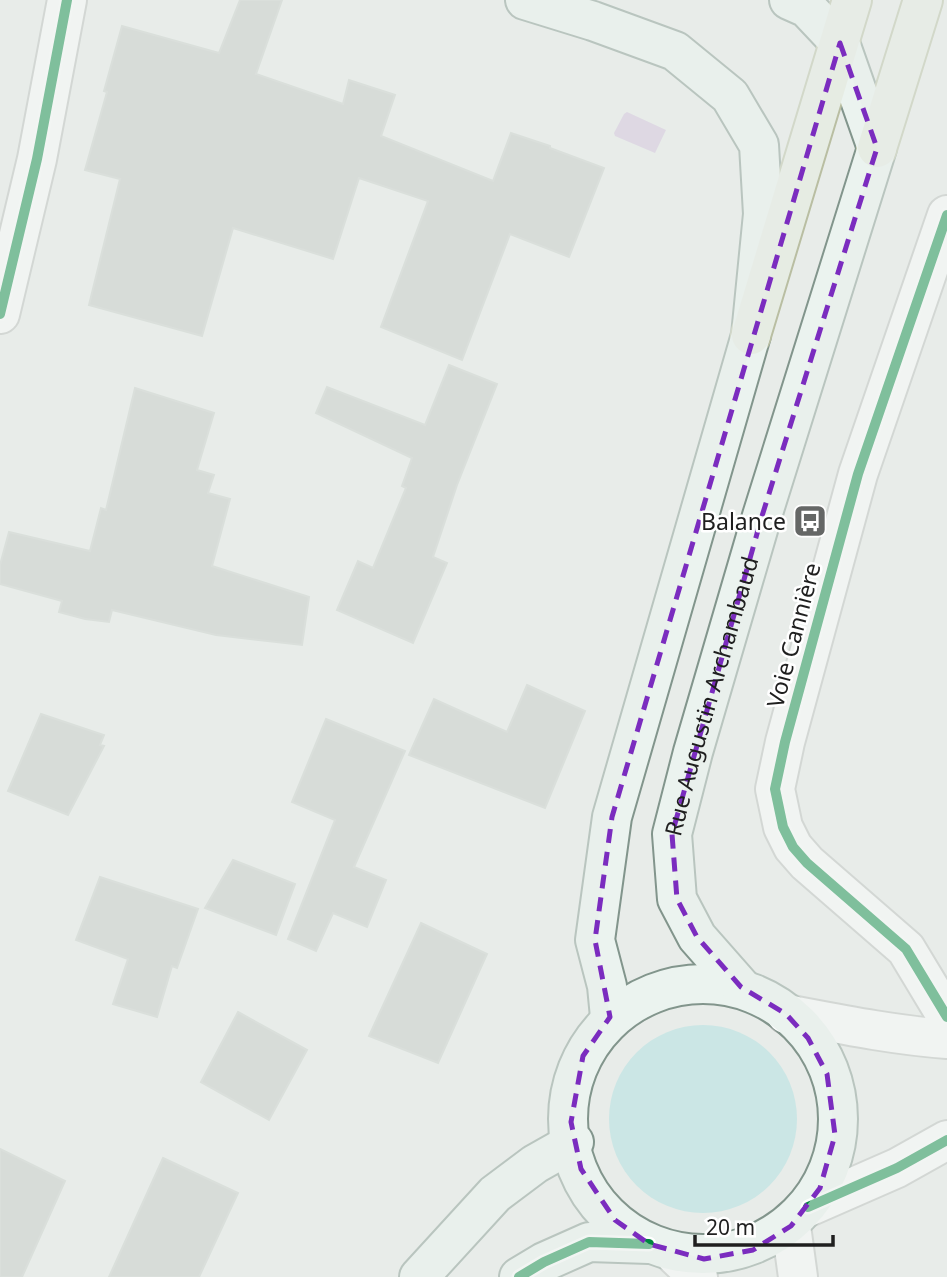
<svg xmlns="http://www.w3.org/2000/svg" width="947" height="1277" viewBox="0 0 947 1277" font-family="'Noto Sans',sans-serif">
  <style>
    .grass { fill: #cbe6e5 }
    .water { fill: #d3bfdc }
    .building { fill: #c4c7c4; stroke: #cacfca; stroke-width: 2 }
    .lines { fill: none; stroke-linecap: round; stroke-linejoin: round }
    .minor-casing { stroke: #bbbdbb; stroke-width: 42 }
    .tertiary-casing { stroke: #bbbdbb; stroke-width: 42 }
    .secondary-casing { stroke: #82958c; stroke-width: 42 }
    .trunk-casing { stroke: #b9bea2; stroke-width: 42 }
    .minor { stroke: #fcfcfc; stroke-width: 38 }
    .tertiary { stroke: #fcfcfc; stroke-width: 38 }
    .secondary { stroke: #ebf3ef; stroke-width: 38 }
    .trunk { stroke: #e6ece3; stroke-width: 38 }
    .cycleway-casing { stroke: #fff; stroke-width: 15 }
    .cycleway { stroke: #00873e; stroke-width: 10 }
    .marked { fill: none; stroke: #7b2cbf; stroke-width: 5; stroke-dasharray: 14 9; stroke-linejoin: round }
    .labels { text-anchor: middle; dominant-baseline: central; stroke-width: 5; stroke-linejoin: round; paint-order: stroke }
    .poi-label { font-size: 23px; fill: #1f1f1f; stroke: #fff; text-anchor: end }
    .street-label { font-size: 23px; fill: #1f1f1f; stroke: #fff }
  </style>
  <rect width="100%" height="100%" fill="#e8ece9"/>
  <path class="grass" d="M609 1119a94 94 0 1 1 188 0a94 94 0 1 1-188 0Z"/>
  <path class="water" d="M627,112L666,130L655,153L615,136L614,133L624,114Z"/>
  <path class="building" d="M240,0H282L256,74L343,104L349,80L395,95L381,136L493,181L511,133L550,146V148L604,168L569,257L510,234L462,360L381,327L428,201L359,178L333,259L233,228L202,336L89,305L120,179L85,170L107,92L104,91L122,26L219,53Z
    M449,365L497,384L457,485L433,557L447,563L413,643L337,610L358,561L373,568L406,488L402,486L412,458L316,413L327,387L425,425Z
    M135,388L214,413L197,470L214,475L208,493L230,499L212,566L309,597L302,645L216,635L112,610L109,622L85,619L59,612L62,601L0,584V565L9,532L90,551L101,508L106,510Z
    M527,685L585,711L545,808L409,755L434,699L507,732Z
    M41,714L104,735L100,745L104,746L68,815L8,791Z
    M326,719L405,751L354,867L386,880L367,927L333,913L316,951L288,939L335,820L292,802Z
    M233,860L295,884L276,935L205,908Z
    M100,877L198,909L177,968L172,966L157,1017L113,1004L128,959L76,940Z
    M421,923L487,954L438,1063L369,1036Z
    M238,1012L307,1050L269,1120L201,1082Z
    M0,1149L65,1181L22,1277H0Z
    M163,1158L238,1193L199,1277H109Z"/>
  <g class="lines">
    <defs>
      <path id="minor" d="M947,215L858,474L785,742L775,789L783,827L793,847L807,863L906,949L947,1017
        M0,314L37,159L67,0"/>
      <path id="tertiary" d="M786,1014C839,1024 893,1035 947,1039
        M808,1207L897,1168L947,1140
        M791,1226L798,1277
        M675,1255L698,1277"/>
      <g id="secondary">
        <path d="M525,0L593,21L675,51L730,96L759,145L763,214L751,335L612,817L595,940L607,986L610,1017"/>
        <circle cx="703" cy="1119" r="135"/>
        <path id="s1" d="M741,987L697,937L677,899L672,834L693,752L762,516L877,148L840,43L807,8L789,0"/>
        <path d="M419,1277L495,1194L535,1164L574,1142"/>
        <path d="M519,1277L544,1262L589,1242L649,1244"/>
      </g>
      <path id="trunk" d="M877,148L923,0
        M751,335L852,0"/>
    </defs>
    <use href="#minor" class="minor-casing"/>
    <use href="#tertiary" class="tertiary-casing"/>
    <use href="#secondary" class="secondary-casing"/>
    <use href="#trunk" class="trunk-casing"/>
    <use href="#minor" class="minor"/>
    <use href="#tertiary" class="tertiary"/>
    <use href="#secondary" class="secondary"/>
    <use href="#trunk" class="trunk"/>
    <defs>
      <path id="cycleway" d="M947,215L858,474L785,742L775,789L783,827L793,847L807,863L906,949L947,1017
        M0,314L37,159L67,0
        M808,1207L897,1168L947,1140
        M519,1277L544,1262L589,1242L649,1244"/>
    </defs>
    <use href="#cycleway" class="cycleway-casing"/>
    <use href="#cycleway" class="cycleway"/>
  </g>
  <path d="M0 0H947V1277H0ZM840,43L877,148L762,516L672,834L677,899L697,937L741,987L786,1014L808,1038L827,1074L835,1135L820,1188L791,1226L753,1250L704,1259L649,1244L615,1220L581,1169L571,1122L583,1056L610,1017L595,940L612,817Z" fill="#e8ece9" fill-opacity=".55" fill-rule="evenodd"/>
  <path class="marked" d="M840,43L877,148L762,516L672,834L677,899L697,937L741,987L786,1014L808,1038L827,1074L835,1135L820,1188L791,1226L753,1250L704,1259L649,1244L615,1220L581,1169L571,1122L583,1056L610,1017L595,940L612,817Z"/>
  <defs>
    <symbol id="bus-square" viewBox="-11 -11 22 22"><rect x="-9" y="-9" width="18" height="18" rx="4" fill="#656766" stroke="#fff"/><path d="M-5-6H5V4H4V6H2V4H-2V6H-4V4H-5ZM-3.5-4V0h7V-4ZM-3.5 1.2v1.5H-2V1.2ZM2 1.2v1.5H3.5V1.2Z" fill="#fff"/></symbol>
  </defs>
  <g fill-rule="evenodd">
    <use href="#bus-square" x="791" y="502" width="38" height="38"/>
  </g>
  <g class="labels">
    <g class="poi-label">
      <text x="786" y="521">Balance</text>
    </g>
    <g class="street-label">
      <text transform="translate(793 635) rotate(-75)">Voie Cannière</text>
      <text stroke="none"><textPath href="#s1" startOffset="318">Rue Augustin Archambaud</textPath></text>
    </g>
  </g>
  <path d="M695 1235v10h138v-10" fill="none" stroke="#1f1f1f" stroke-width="3.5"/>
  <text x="706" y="1235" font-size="21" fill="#1f1f1f" stroke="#ffffff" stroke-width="5" paint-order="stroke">20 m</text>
</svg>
